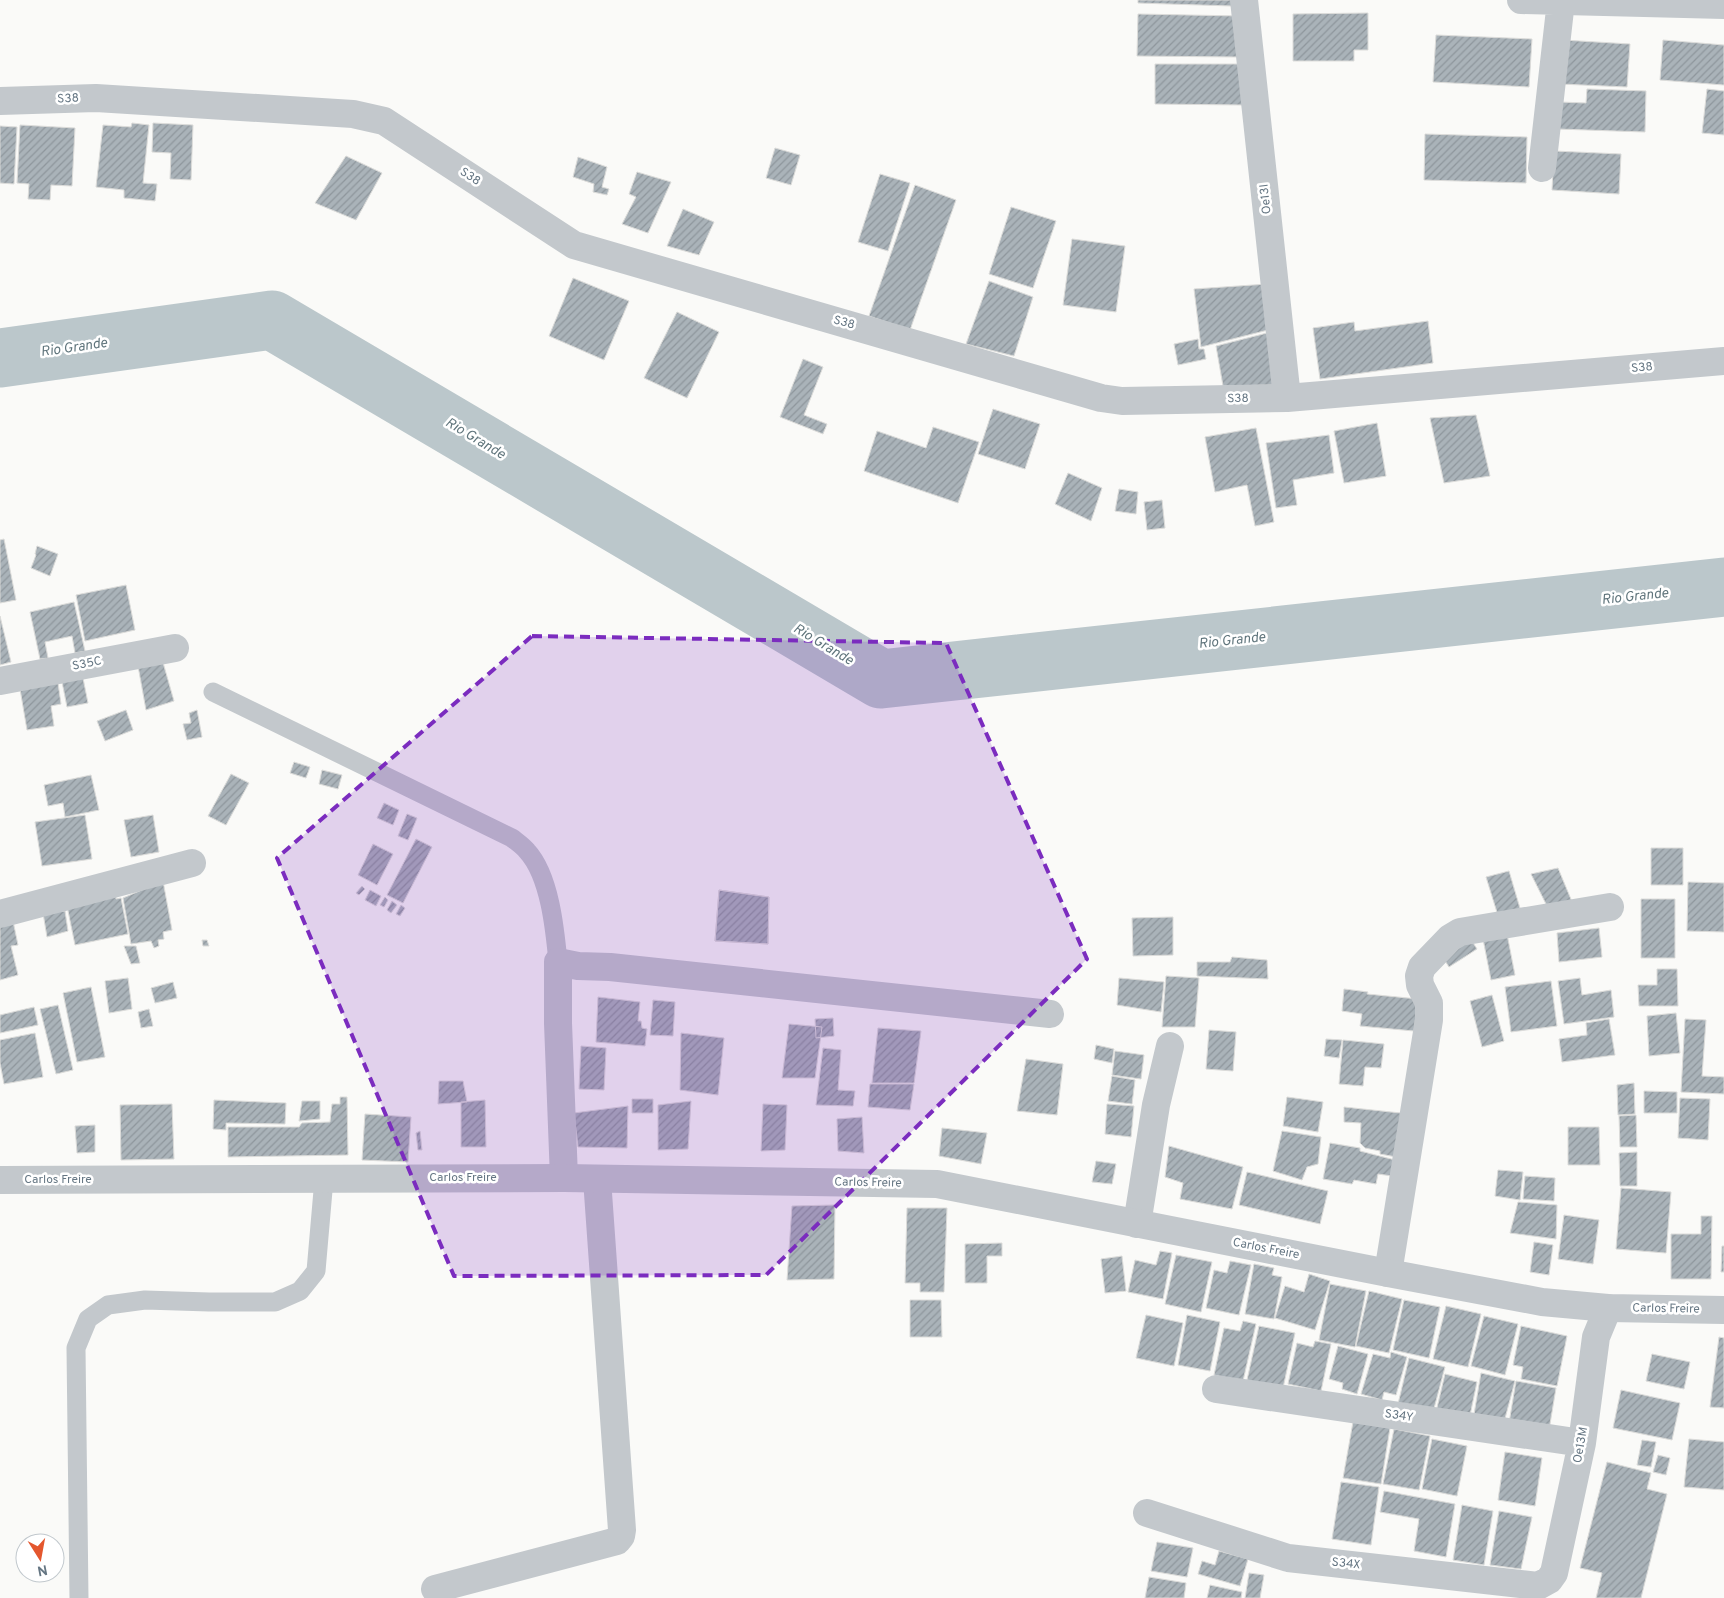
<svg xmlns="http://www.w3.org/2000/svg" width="1724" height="1598" viewBox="0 0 1724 1598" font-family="Overpass,sans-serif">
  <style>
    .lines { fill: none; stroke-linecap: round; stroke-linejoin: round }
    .river { stroke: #bbc7cb; stroke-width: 59 }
    .building { fill: url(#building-hatch); stroke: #dcdcda }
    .service { stroke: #c3c8cc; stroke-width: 19 }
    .minor { stroke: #c3c8cc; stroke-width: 28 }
    .tertiary { stroke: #c3c8cc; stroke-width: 28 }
    .marked { fill: #7b2cbf; fill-opacity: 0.2; stroke: #7b2cbf; stroke-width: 4; stroke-dasharray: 10 6; stroke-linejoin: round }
    .labels { text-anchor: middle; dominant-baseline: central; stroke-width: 5; stroke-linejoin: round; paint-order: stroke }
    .street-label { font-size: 12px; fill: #657683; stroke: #fff }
    .water-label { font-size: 14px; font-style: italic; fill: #60757c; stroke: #fff }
  </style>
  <defs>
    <pattern id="building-hatch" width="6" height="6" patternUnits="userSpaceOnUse" patternTransform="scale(1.25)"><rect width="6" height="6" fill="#aab3b9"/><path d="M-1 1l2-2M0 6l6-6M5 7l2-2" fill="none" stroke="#8e969c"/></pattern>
  </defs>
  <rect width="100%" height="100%" fill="#fafaf8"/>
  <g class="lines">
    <path class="river" d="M0,358L272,320L881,679L1724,587"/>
  </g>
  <path class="building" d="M1138,0H1232V6L1138,3Z
    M1368,13V50H1354V61H1293V14Z
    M1138,14L1239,16L1238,57L1137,56Z
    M1436,35L1532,39L1529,87L1433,82Z
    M1563,40L1630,44L1627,87L1560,84Z
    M1663,40L1724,45V85L1660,80Z
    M1155,64H1243V105L1155,104Z
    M1587,89L1646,91L1645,132L1558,129L1559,102L1586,103Z
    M1707,89L1724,91V135L1702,133Z
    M132,123L149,125L143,183L157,184L155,201L124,198V190L96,187L103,125L131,127Z
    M153,123L193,125L191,180L170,179L171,153L152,152Z
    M20,125L75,128L72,186L51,185L50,200L28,199L29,184L17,183Z
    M0,126L17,127L14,184L0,183Z
    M1425,134L1527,137L1526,183L1424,180Z
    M775,148L800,155L791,185L766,178Z
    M1554,151L1621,154L1619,194L1552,190Z
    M346,156L382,173L356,220L315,203Z
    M578,157L607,167L602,187L609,189L607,195L593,192L594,184L573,177Z
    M637,172L671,182L648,233L622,224L636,197L629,194Z
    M880,174L910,183L888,251L858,242Z
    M915,185L956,200L910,330L869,316Z
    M1011,207L1056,221L1033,288L989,274Z
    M683,209L714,222L699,255L667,246Z
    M1072,239L1125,246L1116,312L1063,305Z
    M573,278L629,301L604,360L549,336Z
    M989,281L1033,297L1014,356L966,344Z
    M1268,284L1272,329L1201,347L1194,289Z
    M677,312L719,332L687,398L644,378Z
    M1428,321L1433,363L1320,379L1313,328L1354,322L1355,331Z
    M1271,332L1273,385L1223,386L1216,346Z
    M1198,339L1199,349H1204L1206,359L1178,365L1174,344Z
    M803,359L823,367L804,415L827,424L823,434L780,417Z
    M993,409L1040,424L1025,469L978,454Z
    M1476,415L1490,476L1444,483L1430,418Z
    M1377,423L1386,476L1344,483L1334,431Z
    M933,427L979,442L958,503L864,471L877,431L926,448Z
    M1256,428L1274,522L1255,526L1247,485L1215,492L1205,437Z
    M1329,435L1334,473L1293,480L1297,505L1276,508L1266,443Z
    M1068,473L1102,488L1091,521L1055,504Z
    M1119,489L1138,492L1136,514L1115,511Z
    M1162,500L1165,528L1147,530L1144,502Z
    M4,539L16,600L0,603V540Z
    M37,546L58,554L50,576L31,568L36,555L35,554Z
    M126,585L135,630L85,641L76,595Z
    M74,602L85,651L75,653L72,636L45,642L48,658L40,659L30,612Z
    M0,616L11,662L0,665Z
    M162,659L174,701L146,710L138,666Z
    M83,678L88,703L67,707L62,682Z
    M58,683L61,704L51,706L54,726L27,730L20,689Z
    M126,710L133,730L105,741L97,721Z
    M197,710L202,737L187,740L183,724L191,723L189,713Z
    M294,762L310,767L306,778L290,773Z
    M322,770L342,775L338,789L319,784Z
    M231,774L249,783L226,825L208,816Z
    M91,775L99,810L65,817L63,803L48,806L44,785Z
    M384,803L399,810L393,825L377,818Z
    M407,814L417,818L408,840L398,836Z
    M85,815L92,859L42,866L35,822Z
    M153,815L159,852L131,857L124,820Z
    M416,839L432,847L403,903L387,895Z
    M373,844L393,854L377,885L358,875Z
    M1651,848H1683V885H1651Z
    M1558,868L1575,909L1550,912L1531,874Z
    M1509,871L1522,915L1500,922L1486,877Z
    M163,881L172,930L163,932L164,939L158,940L159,946L154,948L151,941L131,944L123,898Z
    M1688,882L1724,883V932L1687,931Z
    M362,886L365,889L359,895L356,893Z
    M370,890L381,896L376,906L365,900Z
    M719,890L769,897L768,944L715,941Z
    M719,890L769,897L768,944L715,941Z
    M116,895V899L121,898L128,934L75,945L66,901Z
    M385,897L388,900L384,907L380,905Z
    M1641,899H1675V958H1641Z
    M392,901L397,905L391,913L387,910Z
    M401,905L405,908L400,916L396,914Z
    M65,911L68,931L47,937L43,913Z
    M1173,917V955L1133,956L1132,918Z
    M13,921L18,945L11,946L18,975L0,980V924Z
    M1599,928L1602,957L1559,962L1557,933Z
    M1507,934L1515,975L1491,980L1483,939Z
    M1470,938L1477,949L1449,967L1442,956Z
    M202,940H207L209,946H203Z
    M124,946H136L140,963L131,964Z
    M1232,957L1267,960L1268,979L1197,976V962H1230Z
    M1657,969H1677L1678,1006H1639L1638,985H1657Z
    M1166,976L1199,978L1195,1027H1162Z
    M128,978L132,1009L109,1013L105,981Z
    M1119,978L1164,982L1161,1012L1117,1005Z
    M1580,978L1582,995L1611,990L1614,1017L1564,1024L1558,981Z
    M1551,981L1557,1026L1511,1032L1505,987Z
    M173,982L177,998L155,1003L151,988Z
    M91,987L105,1057L77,1062L63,993Z
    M1344,989L1368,992L1367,994L1418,999L1414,1031L1360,1026L1362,1014L1342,1011Z
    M1492,995L1504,1041L1482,1047L1470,1001Z
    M598,997L640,1002L638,1021H641L642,1028L647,1029L645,1046L596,1042Z
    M653,1000L675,1002L673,1036L650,1035Z
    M58,1005L73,1070L56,1074L40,1009Z
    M34,1007L38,1025L0,1033V1015Z
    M149,1009L153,1026L141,1028L138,1012Z
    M1676,1013L1680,1053L1649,1056L1647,1016Z
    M833,1018L834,1036L816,1038L815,1019Z
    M1609,1019L1615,1055L1562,1062L1559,1039L1587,1035L1586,1023Z
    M1685,1019L1706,1020L1702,1076L1724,1077V1094L1681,1092Z
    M789,1024L822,1027L815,1078H782Z
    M878,1028L921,1031L914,1083H872Z
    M1209,1030L1236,1032L1233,1071L1206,1069Z
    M35,1033L43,1077L4,1084L0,1063V1040Z
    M681,1033L724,1038L718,1095L680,1090Z
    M1326,1039L1342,1040L1339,1058L1324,1056Z
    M1343,1040L1384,1044L1381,1068L1365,1067L1363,1086L1339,1084Z
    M1096,1045L1114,1049L1112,1063L1094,1059Z
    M581,1046L606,1048L604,1090L579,1089Z
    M823,1048L841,1050L838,1090L855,1091L853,1106L816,1105Z
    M1115,1051L1144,1055L1141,1079L1112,1075Z
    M1026,1059L1063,1064L1057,1115L1017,1111Z
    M1112,1076L1135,1080L1132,1104L1108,1101Z
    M439,1081H463L467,1102L438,1104Z
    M1634,1083L1635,1114L1618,1115L1617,1085Z
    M870,1084H914L910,1110L868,1107Z
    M1644,1091L1677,1092V1113H1644Z
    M340,1097H347L348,1155L228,1157V1127H299L302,1123L330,1122L332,1104H340Z
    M1287,1097L1323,1102L1318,1132L1283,1126Z
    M1680,1098L1710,1099L1708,1140L1678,1138Z
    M632,1099H653V1113H632Z
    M214,1100L286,1103L285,1124L226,1123V1130L213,1129Z
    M485,1100L486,1147H461V1102Z
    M302,1101H320V1119L299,1121Z
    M691,1101L688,1149L658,1150V1105Z
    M172,1104L174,1159L121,1160L120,1105Z
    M763,1104L787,1105L785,1150L761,1151Z
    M1107,1104L1134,1106L1131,1137L1105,1134Z
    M628,1106L627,1148L578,1147L574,1113Z
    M1344,1107L1410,1114L1402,1158L1380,1154V1151L1365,1148L1360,1143L1361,1123L1344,1122Z
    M365,1114L411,1117L408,1162L362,1160Z
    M1636,1115L1637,1147H1620L1619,1116Z
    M862,1117L864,1153L838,1151L837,1119Z
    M95,1125V1152L77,1153L75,1126Z
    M1568,1127H1599L1600,1165H1568Z
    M942,1128L987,1133L981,1164L939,1156Z
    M420,1131L422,1150H418L416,1133Z
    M1282,1131L1321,1137L1318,1164L1307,1167L1302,1180L1273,1171Z
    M1330,1143L1360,1148V1151L1395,1160L1392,1176L1378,1174L1376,1184L1354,1180L1352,1184L1323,1179Z
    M1169,1146L1243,1167L1232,1209L1180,1199L1183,1183L1165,1177Z
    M1637,1152V1186H1620L1619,1153Z
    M1096,1161L1116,1164L1112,1184L1092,1182Z
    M1498,1170L1523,1172L1520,1200L1495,1196Z
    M1247,1172L1328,1191L1320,1224L1239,1205Z
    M1525,1176L1555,1178L1554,1201L1523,1199Z
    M1621,1188L1671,1192L1666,1253L1616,1249Z
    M1518,1202L1557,1205L1556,1239L1510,1233Z
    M835,1205L834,1279L787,1280L792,1206Z
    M907,1208H947L944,1292H920V1283H905Z
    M1564,1215L1599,1220L1593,1264L1558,1259Z
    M1701,1216H1712L1711,1279H1671V1234H1701Z
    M1534,1242L1553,1245L1549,1275L1530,1272Z
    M1002,1243V1256H987V1283H965V1244Z
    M1722,1246H1724V1272H1721Z
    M1160,1251L1172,1253L1163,1299L1128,1292L1135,1260L1156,1265Z
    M1176,1255L1212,1262L1201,1312L1165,1304Z
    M1122,1256L1126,1291L1105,1293L1101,1259Z
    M1230,1261L1251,1265L1239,1315L1206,1308L1214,1270L1227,1273Z
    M1254,1264L1274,1268L1272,1275L1282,1277L1274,1319L1245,1314Z
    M1309,1274L1330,1281L1315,1330L1275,1318L1285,1286L1304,1292Z
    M1330,1284L1366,1291L1355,1347L1319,1340Z
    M1369,1291L1402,1299L1389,1353L1356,1346Z
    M910,1300H941L942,1337H910Z
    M1404,1300L1440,1307L1429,1358L1393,1350Z
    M1446,1306L1481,1314L1468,1367L1433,1359Z
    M1146,1315L1183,1323L1174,1366L1136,1358Z
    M1187,1315L1220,1322L1210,1371L1178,1365Z
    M1484,1316L1518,1324L1505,1375L1471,1366Z
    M1243,1321L1256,1324L1243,1381L1214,1375L1224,1328L1240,1331Z
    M1259,1326L1295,1333L1283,1388L1247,1380Z
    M1521,1326L1567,1336L1557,1386L1521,1379L1523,1367L1513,1365Z
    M1719,1337L1724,1338V1408L1710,1407Z
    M1315,1341L1331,1344L1321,1391L1288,1384L1297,1343L1313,1347Z
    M1338,1346L1368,1354L1357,1394L1342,1389L1343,1383L1329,1379Z
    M1391,1352L1407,1357L1396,1395L1384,1392L1382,1400L1361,1394L1373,1354L1390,1358Z
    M1652,1354L1690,1362L1684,1389L1646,1381Z
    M1409,1358L1445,1367L1432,1416L1397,1408Z
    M1481,1373L1515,1381L1503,1426L1473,1420Z
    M1445,1374L1477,1382L1469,1420L1436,1412Z
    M1516,1381L1556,1388L1549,1430L1509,1423Z
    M1621,1390L1680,1403L1672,1440L1613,1428Z
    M1353,1422L1390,1428L1381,1484L1343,1478Z
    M1394,1429L1430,1436L1419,1490L1383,1484Z
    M1432,1439L1467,1446L1457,1496L1422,1489Z
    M1689,1439L1724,1442V1490L1684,1487Z
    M1642,1440L1656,1442L1651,1467L1637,1465Z
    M1505,1452L1542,1458L1535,1506L1498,1500Z
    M1658,1455L1670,1458L1666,1475L1653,1472Z
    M1607,1462L1651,1473L1647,1489L1667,1494L1641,1598H1596L1602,1573L1580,1568Z
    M1341,1482L1379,1487L1371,1545L1332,1539Z
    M1384,1491L1455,1504L1446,1557L1414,1551L1419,1519L1380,1512Z
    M1462,1505L1493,1511L1484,1565L1453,1560Z
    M1499,1511L1532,1517L1521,1569L1490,1565Z
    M1157,1542L1193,1548L1187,1577L1151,1571Z
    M1219,1551L1248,1559L1240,1586L1198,1574L1202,1561L1215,1565Z
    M1249,1573L1264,1575L1260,1598H1245Z
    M1149,1577L1186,1583L1184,1598H1145Z
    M1210,1585L1242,1592L1241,1598H1207Z"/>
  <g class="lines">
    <path class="service" d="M213,692L512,838C517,842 523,846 527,851C550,876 555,930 558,962
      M79,1598L76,1348L88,1319L108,1305L145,1300L209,1302H275L300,1291L316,1271L324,1179"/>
    <path class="minor" d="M1244,0L1287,398
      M1521,0L1724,5
      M0,101L96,98L353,114L384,121L574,245L1101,398L1122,401L1287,398L1724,361
      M1542,168L1561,1
      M0,681L175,648
      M0,914L192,863
      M564,1178L558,1023V962L578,966L610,967L1050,1014
      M1137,1224L1156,1105L1170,1046
      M1388,1273L1429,1020V1003L1420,985L1419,976L1422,967L1450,938L1460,932L1610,907
      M1216,1389L1582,1443
      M1147,1513L1288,1558L1538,1586L1549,1580L1554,1573L1582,1443L1596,1337L1608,1308
      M435,1589L617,1541L621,1536L622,1530L597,1179"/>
    <path class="tertiary" d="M0,1180L564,1178L937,1184L1388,1273L1542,1302L1608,1308L1724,1310"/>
  </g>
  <path class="marked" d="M532,636L946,643L1087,959L766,1275L454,1276L277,858Z"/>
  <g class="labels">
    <g class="street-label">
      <text transform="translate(68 99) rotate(-2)">S38</text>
      <text transform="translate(470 177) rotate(33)">S38</text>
      <text transform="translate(1266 199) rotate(-96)">Oe13I</text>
      <text transform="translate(844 323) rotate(16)">S38</text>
      <text transform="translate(1642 368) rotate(-5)">S38</text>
      <text transform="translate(1238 399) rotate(-1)">S38</text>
      <text transform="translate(87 664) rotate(-11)">S35C</text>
      <text x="463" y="1178">Carlos Freire</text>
      <text x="58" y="1180">Carlos Freire</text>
      <text transform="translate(868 1183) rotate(1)">Carlos Freire</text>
      <text transform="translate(1266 1249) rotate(11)">Carlos Freire</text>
      <text transform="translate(1666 1309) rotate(1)">Carlos Freire</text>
      <text transform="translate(1399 1416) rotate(8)">S34Y</text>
      <text transform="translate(1581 1445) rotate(-80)">Oe13M</text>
      <text transform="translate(1346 1564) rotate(6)">S34X</text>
    </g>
    <g class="water-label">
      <text transform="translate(74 348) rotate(-8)">Rio Grande</text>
      <text transform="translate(475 439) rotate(31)">Rio Grande</text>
      <text transform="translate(1635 597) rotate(-6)">Rio Grande</text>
      <text transform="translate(1232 641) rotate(-6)">Rio Grande</text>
      <text transform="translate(823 645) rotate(31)">Rio Grande</text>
    </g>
  </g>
  <g transform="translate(40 1558) rotate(169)"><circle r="24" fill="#ffffff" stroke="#c1c8cd"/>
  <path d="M0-4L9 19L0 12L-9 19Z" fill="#e4572e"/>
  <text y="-8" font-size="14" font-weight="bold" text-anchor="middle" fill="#657683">N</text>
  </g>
</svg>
